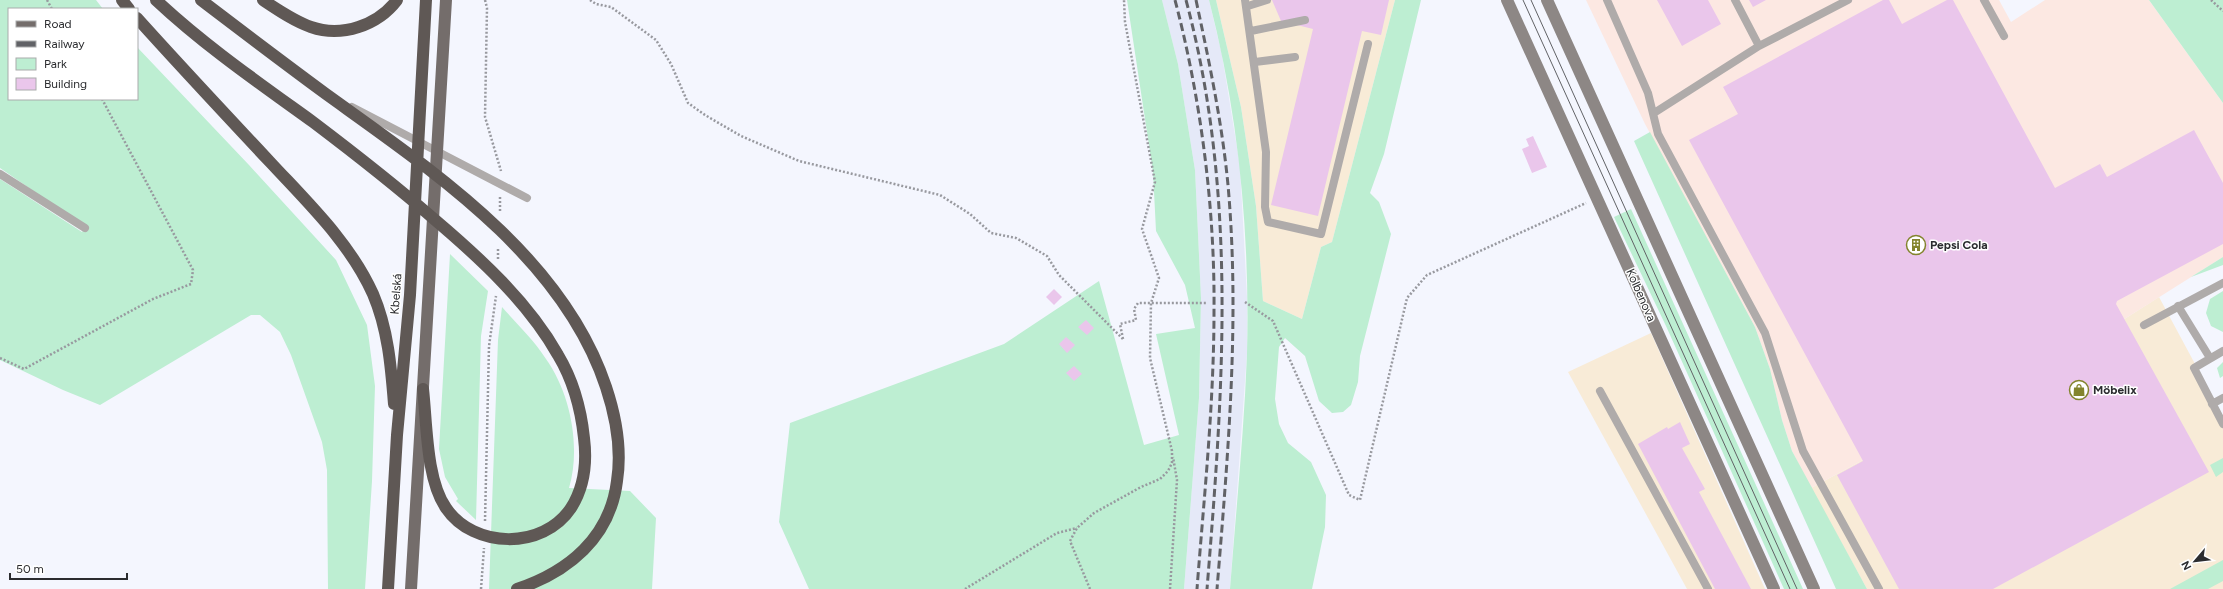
<svg xmlns="http://www.w3.org/2000/svg" width="2223" height="589" viewBox="0 0 2223 589" font-family="Figtree,sans-serif">
  <style>
    .commercial { fill: #f8ebd7 }
    .industrial { fill: #fce8e2 }
    .built { fill: #e5e9f8 }
    .green { fill: #bdeed2 }
    .building { fill: #eac6eb }
    .lines { fill: none; stroke-linecap: round; stroke-linejoin: round }
    .path { stroke: #98999f; stroke-width: 2.5; stroke-dasharray: 2 2; stroke-linecap: butt }
    .lane { stroke: #afabaa; stroke-width: 8 }
    .secondary { stroke: #8d8785; stroke-width: 12 }
    .primary { stroke: #746d6b; stroke-width: 12 }
    .highway { stroke: #5f5855; stroke-width: 12 }
    .tram { stroke: #616266; stroke-width: 1 }
    .rail { stroke: #616266; stroke-width: 3; stroke-dasharray: 8 4; stroke-linecap: butt }
    .labels { text-anchor: middle; dominant-baseline: central; stroke-width: 3; stroke-linejoin: round; paint-order: stroke }
    .poi-label { font-size: 12px; font-weight: bold; fill: #2b2c2f; stroke: #fff; text-anchor: start }
    .street-label { font-size: 12px; fill: #2b2c2f; stroke: #fff }
  </style>
  <rect width="100%" height="100%" fill="#f4f6fe"/>
  <path class="commercial" d="M1216,0H1395L1332,242L1321,247L1302,319L1263,301L1256,206L1241,107Z
    M2159,297L2223,416V589H1867L1811,488L2126,318Z
    M1651,333L1765,589H1687L1568,372Z"/>
  <path class="industrial" d="M1586,0H1999L2011,22L2045,0H2149L2223,103V257L2126,318L1811,488L1792,451L1782,420L1770,369L1755,327L1645,124Z"/>
  <path class="built" d="M1162,0H1209L1222,55L1240,166L1247,297V353L1230,589H1184L1199,398L1201,298L1195,170L1178,64Z"/>
  <path class="green" d="M0,0H96L103,9H9V99H137V47L249,165L336,260L367,325L375,386L372,481L365,589H328L327,470L322,442L291,355L280,332L260,315H251L100,405L63,390L0,360V179L82,232L86,227L0,168Z
    M1127,0H1162L1178,64L1195,170L1201,298L1199,398L1184,589H809L779,522L790,423L1004,344L1099,281L1144,445L1179,435L1156,334L1195,328L1185,285L1156,231L1153,172Z
    M1209,0H1216L1241,107L1256,206L1263,301L1302,319L1321,247L1332,242L1395,0H1421L1384,154L1370,193L1379,202L1391,234L1360,356L1358,382L1351,405L1343,412L1332,413L1319,401L1305,356L1285,338L1279,347L1275,399L1279,424L1288,443L1311,462L1326,495L1325,527L1312,589H1230C1236,511 1244,432 1247,354C1250,235 1239,115 1209,0Z
    M2149,0H2223V103Z
    M1650,132L1755,327L1770,369L1782,420L1792,451L1867,589H1836L1634,141Z
    M1631,209L1803,589H1784L1666,326L1614,217Z
    M450,254L488,291L481,336L476,520L456,501L458,499L445,477L439,449Z
    M2223,257V265L2191,277Z
    M2223,291V332L2211,326L2206,313L2210,299Z
    M502,307C517,324 534,340 546,359C571,394 581,448 569,488L630,491L656,518L652,589H489L498,340Z
    M2223,362V376L2220,378L2217,368Z
    M2223,458V472L2216,477L2210,465Z
    M2223,560V581L2208,589H2170Z"/>
  <path class="building" d="M1272,0H1389L1381,35L1362,31L1318,216L1271,205L1313,29L1281,21Z
    M1657,0H1708L1721,24L1682,46Z
    M1749,0H1766L1753,7Z
    M1883,0H1889L1902,24L1947,0H1953L2055,188L2100,164L2107,177L2194,130L2223,183V244L2117,301L2116,304L2209,472L1993,589H1899L1837,475L1863,461L1689,140L1738,114L1723,87Z
    M1533,136L1547,167L1532,173L1522,149L1529,146L1526,139Z
    M1054,289L1062,297L1054,305L1046,297Z
    M1086,320L1094,328L1087,335L1078,327Z
    M1066,337L1075,345L1067,353L1059,344Z
    M1074,366L1082,374L1074,381L1066,373Z
    M1680,422L1690,444L1682,448L1705,489L1699,492L1751,589H1715L1638,444L1667,427L1668,429Z"/>
  <g class="lines">
    <path class="path" d="M47,0L52,9
      M485,0L487,8L485,117L501,171
      M590,0L596,4L611,7L656,40L671,64L688,103L705,115L741,136L799,161L940,195L970,214L991,233L1016,238L1047,256L1059,275L1123,339
      M2211,0L2223,11
      M500,211V196
      M498,259V248
      M1245,302L1273,321L1349,495L1360,500L1407,298L1427,275L1586,203
      M1123,339L1120,324L1136,320L1134,309L1138,303H1206
      M0,358L24,369L153,299L191,284L193,270L102,99
      M485,521L489,346L496,296
      M481,589L484,548
      M965,589L1057,533L1077,528
      M1090,589L1070,541L1077,528L1094,513L1141,487L1160,479L1168,471L1172,463V451L1150,358L1151,303L1159,278L1142,229L1155,182L1125,22L1124,0
      M1170,589L1177,480L1173,457"/>
    <path class="lane" d="M1245,0L1266,152L1265,207L1268,222L1321,234L1368,44
      M1607,0L1648,93L1658,134L1765,333L1803,451L1879,589
      M1735,0L1759,46
      M1984,0L2004,36
      M1248,6L1267,0
      M1251,31L1305,20
      M1255,62L1295,57
      M352,107L527,198
      M1654,113L1759,46L1848,0
      M0,174L85,228
      M2178,306L2210,358
      M2144,325L2223,283
      M2223,351L2194,368L2223,424
      M1600,391L1708,589
      M2212,404L2223,398"/>
    <path class="secondary" d="M1507,0L1774,589
      M1547,0L1814,589"/>
    <path class="primary" d="M411,589L446,0"/>
    <path class="highway" d="M122,0L129,9
      M156,0C204,45 259,83 313,122C354,153 395,185 434,219C480,258 528,302 558,355C573,380 581,409 584,438C587,462 585,486 571,508C543,550 474,549 446,508C426,479 427,424 423,389
      M201,0C243,32 284,63 326,94C433,171 563,257 606,387C616,417 622,449 617,481C610,538 568,572 517,589
      M263,0C278,10 294,21 311,27C342,38 378,25 397,0
      M137,18C181,67 226,115 271,163C309,204 350,243 373,294C388,329 391,366 394,404
      M388,589L397,435L410,295L426,0"/>
    <path class="tram" d="M1523,0L1790,589
      M1531,0L1797,589"/>
    <path class="rail" d="M1175,0C1201,99 1215,209 1214,311C1214,404 1204,497 1197,589
      M1186,0C1238,195 1223,391 1207,589
      M1196,0C1209,61 1222,122 1228,185C1240,320 1228,454 1217,589"/>
  </g>
  <defs>
    <symbol id="building-ring" viewBox="-11 -11 22 22"><circle r="9.5" fill="#fff" stroke="#83842d" stroke-width="1.5"/><path d="M-4-6H4V6H1V3H-1V6H-4ZM-2.5-4.3h1.7v1.8h-1.7ZM.8-4.3h1.7v1.8H.8ZM-2.5-1h1.7V.8h-1.7ZM.8-1h1.7V.8H.8Z" fill="#83842d"/></symbol>
    <symbol id="shop-ring" viewBox="-11 -11 22 22"><circle r="9.5" fill="#fff" stroke="#83842d" stroke-width="1.5"/><path d="M-5-2.5h2.3a2.7 3.5 0 0 1 5.4 0H5L5.5 6h-11ZM-1.5-2.5h3a1.5 2.3 0 0 0-3 0Z" fill="#83842d"/></symbol>
  </defs>
  <g fill-rule="evenodd">
    <use href="#building-ring" x="1905" y="234" width="22" height="22"/>
    <use href="#shop-ring" x="2068" y="379" width="22" height="22"/>
  </g>
  <g class="labels">
    <g class="poi-label">
      <text x="1930" y="245">Pepsi Cola</text>
      <text x="2093" y="390">Möbelix</text>
    </g>
    <g class="street-label">
      <text transform="translate(396 294) rotate(-86)">Kbelská</text>
      <text transform="translate(1641 295) rotate(66)">Kolbenova</text>
    </g>
  </g>
  <rect x="8" y="8" width="130" height="92" fill="#ffffff" stroke="#aaabac"/>
  <rect x="16" y="21" width="20" height="6" fill="#746d6b" stroke="#aaabac"/>
  <text x="44" y="28" font-size="12" fill="#2b2c2f">Road</text>
  <rect x="16" y="41" width="20" height="6" fill="#616266" stroke="#aaabac"/>
  <text x="44" y="48" font-size="12" fill="#2b2c2f">Railway</text>
  <rect x="16" y="58" width="20" height="12" fill="#bdeed2" stroke="#aaabac"/>
  <text x="44" y="68" font-size="12" fill="#2b2c2f">Park</text>
  <rect x="16" y="78" width="20" height="12" fill="#eac6eb" stroke="#aaabac"/>
  <text x="44" y="88" font-size="12" fill="#2b2c2f">Building</text>
  <g transform="translate(2195 561) rotate(242)" stroke="#ffffff" stroke-width="3" paint-order="stroke">
  <path d="M0-3L7 15L0 10L-7 15Z" fill="#2b2c2f"/>
  <text y="-6" font-size="11" font-weight="bold" text-anchor="middle" fill="#2b2c2f">N</text>
  </g>
  <path d="M10 573v6h117v-6" fill="none" stroke="#2b2c2f" stroke-width="2"/>
  <text x="16" y="573" font-size="12" fill="#2b2c2f" stroke="#ffffff" stroke-width="3" paint-order="stroke">50 m</text>
</svg>
